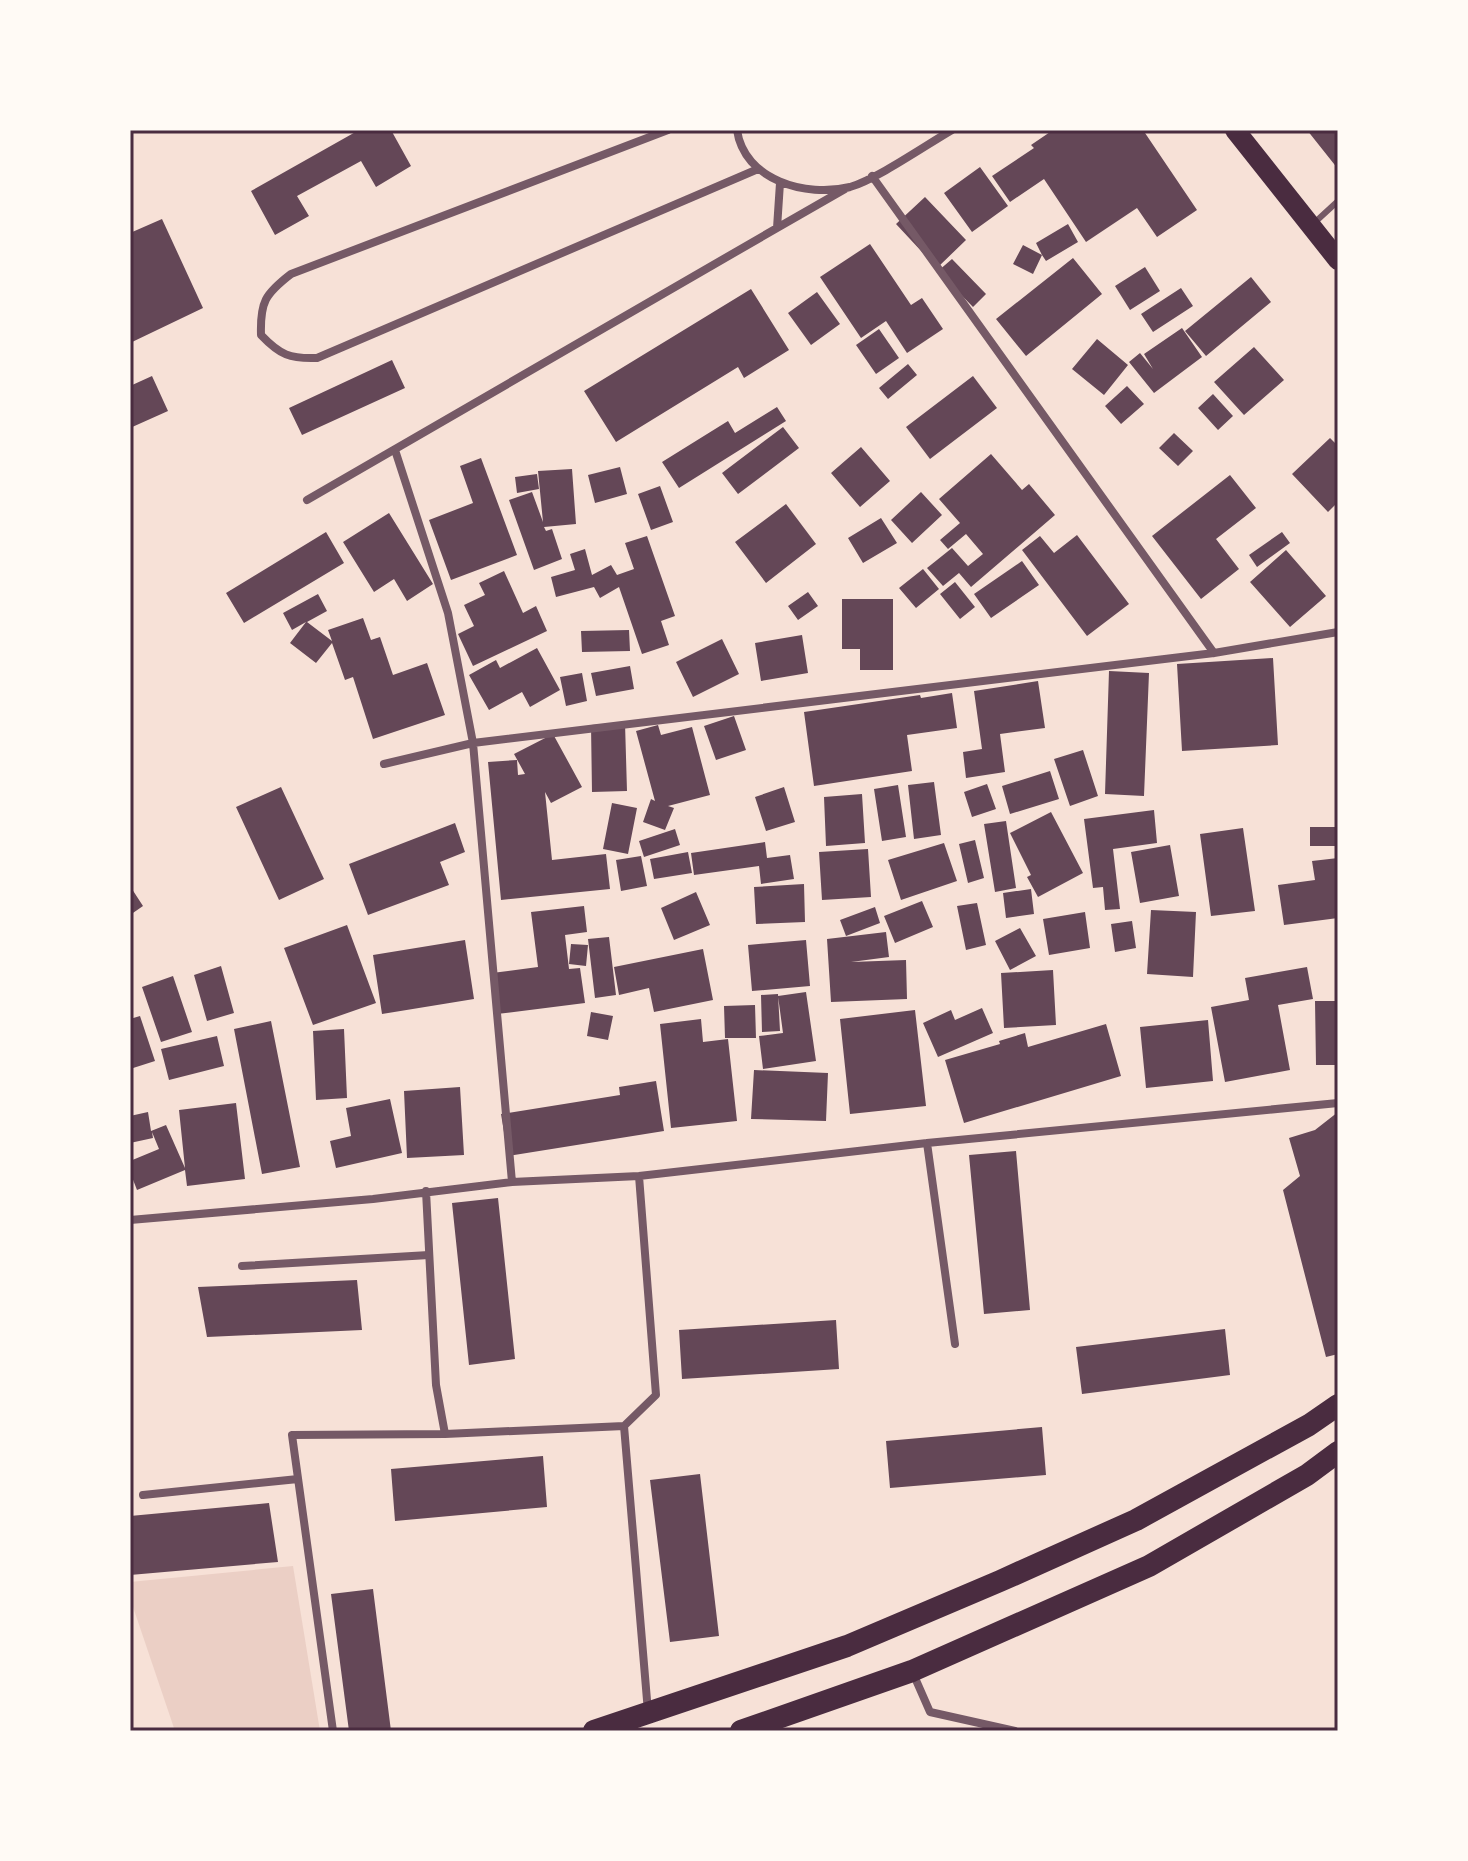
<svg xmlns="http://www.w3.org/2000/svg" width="1468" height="1861" viewBox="0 0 1468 1861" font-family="Cabin,sans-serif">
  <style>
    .green { fill: #ebcfc5 }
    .building { fill: #644757 }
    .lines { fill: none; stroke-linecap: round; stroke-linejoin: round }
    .service { stroke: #755966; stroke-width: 6 }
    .minor { stroke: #755966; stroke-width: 8 }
    .primary { stroke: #4a2c40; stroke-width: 20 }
    .trunk { stroke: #4a2c40; stroke-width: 22 }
    .neatline { fill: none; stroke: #4a2c40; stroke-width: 3 }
  </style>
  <rect width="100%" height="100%" fill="#f7e1d7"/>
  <path class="green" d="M293,1566L320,1731H175L130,1598V1582Z"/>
  <path class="building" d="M359,130H391L411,166L376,187L361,161L297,196L309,216L275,235L251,191Z
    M1053,130H1143L1197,210L1157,237L1137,208L1086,242L1044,179L1010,202L992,176L1034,148L1031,145Z
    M1307,130H1338V169Z
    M980,167L1008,206L972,232L944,193Z
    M925,197L966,240L937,268L896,224Z
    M162,219L203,308L130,343V233Z
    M1068,224L1078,242L1046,261L1042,255L1033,274L1013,264L1023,245L1042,255L1036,243Z
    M870,244L911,305L922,298L943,329L907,353L886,321L861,338L820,277Z
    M1073,258L1102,294L1026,356L996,319Z
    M952,259L986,294L973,307L938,271Z
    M1145,267L1160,291L1130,310L1115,286Z
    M1251,277L1271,302L1206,356L1185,331Z
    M1181,288L1193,306L1153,332L1141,314Z
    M751,289L789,350L744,378L738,367L616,442L584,391Z
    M817,292L840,324L811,345L788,313Z
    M1182,328L1202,357L1154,393L1129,362L1140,353L1153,369L1144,354Z
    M879,329L899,358L876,374L856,345Z
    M1097,339L1128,365L1104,395L1072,369Z
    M1254,347L1284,380L1244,415L1214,382Z
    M392,360L405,388L302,435L289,408Z
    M908,364L917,375L888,399L879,388Z
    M152,376L168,411L130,428V386Z
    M973,376L997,408L930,459L906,427Z
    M1127,386L1144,404L1121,424L1105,406Z
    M1213,394L1233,416L1218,430L1198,408Z
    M777,407L786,421L679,488L662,462L728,421L735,433Z
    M783,427L799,448L738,494L722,473Z
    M1174,433L1193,451L1178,466L1159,448Z
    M1330,438L1338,446V502L1328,512L1292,474Z
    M861,447L890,481L860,507L831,473Z
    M991,454L1022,490L1029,484L1055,515L971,587L959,573L943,586L927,568L952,548L968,566L983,554L966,534L948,549L940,540L960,523L939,499Z
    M481,458L517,555L451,580L429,520L473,503L460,466Z
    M620,467L627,494L595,503L588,475Z
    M572,469L576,524L544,527L546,531L552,529L562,559L534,570L509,500L532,492L543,522L538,471Z
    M537,474L539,489L517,493L515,477Z
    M1230,475L1256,508L1216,539L1239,569L1201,599L1152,536Z
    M660,486L673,522L651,530L638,494Z
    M921,492L942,515L912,543L891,520Z
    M786,504L816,544L766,583L735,542Z
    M389,513L433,584L407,601L394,579L374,592L343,542Z
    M881,518L897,543L863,563L848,538Z
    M326,532L344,563L244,623L226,593Z
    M1282,532L1290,543L1257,567L1249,555Z
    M1077,535L1129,604L1087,636L1022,550L1040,536L1054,553Z
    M647,536L675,616L661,621L669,645L642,654L619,587L600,598L594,587L556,597L551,577L575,570L570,554L585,549L592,575L611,565L617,575L634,569L625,543Z
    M1286,550L1326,596L1290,627L1250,582Z
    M1022,561L1039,585L991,618L974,594Z
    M923,569L939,589L916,608L899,588Z
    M504,571L523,613L536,606L547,631L473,666L458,634L474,626L464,605L485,595L479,583Z
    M955,582L975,607L960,619L940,594Z
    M808,592L818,606L798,620L788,606Z
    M318,594L327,611L307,622L332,641L328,630L363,618L371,640L380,637L393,675L427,663L445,715L373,739L353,677L345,680L332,643L316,663L290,643L306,622L292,630L283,613Z
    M842,599H893V670H860V649H842Z
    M629,630L630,651L582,652L581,631Z
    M802,635L808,673L761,681L755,643Z
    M722,639L739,674L693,697L676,662Z
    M537,648L560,690L530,707L522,692L489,710L469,675L496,660L500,668Z
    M1273,658L1278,745L1182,751L1177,664Z
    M630,666L634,689L596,696L591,673Z
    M1109,671L1149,673L1144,796L1105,794Z
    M582,673L587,701L566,706L560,677Z
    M1038,681L1045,728L1000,734L1005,772L966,778L963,752L982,749L974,691Z
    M952,693L957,728L907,735L912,771L814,786L804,712L920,695L921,698Z
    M734,716L746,750L716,760L704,726Z
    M625,723L627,791L592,792L591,725Z
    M658,725L661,735L692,727L710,795L668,806L674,808L665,830L643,822L651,799L655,801L636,731Z
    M553,734L582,787L551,803L545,792L552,860L606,854L610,889L501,900L488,762L517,760L518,775L525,774L514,754Z
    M1083,750L1098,796L1070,806L1054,759Z
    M1050,771L1059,799L1010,814L1002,786Z
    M934,782L941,835L914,839L908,785Z
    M987,784L996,809L972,817L964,792Z
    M898,785L906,837L882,841L874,789Z
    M281,787L324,879L279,900L236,807Z
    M784,787L795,822L766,831L755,797Z
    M862,794L865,843L826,846L824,797Z
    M612,803L637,808L628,854L603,849Z
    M1154,810L1157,843L1113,849L1120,909L1105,910L1103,887L1093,888L1084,819Z
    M1051,812L1083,873L1038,897L1027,877L1031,875L1010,833Z
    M1006,821L1016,888L995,892L984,824Z
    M455,823L465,852L440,862L449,885L368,915L349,864Z
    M1310,827H1338V846H1310Z
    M1243,828L1255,911L1211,916L1200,834Z
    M675,829L680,845L644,857L639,841Z
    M975,840L984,878L968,883L959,844Z
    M765,842L767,858L790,855L794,879L761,884L759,866L694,875L691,853Z
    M944,843L957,881L901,900L888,860Z
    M1170,845L1179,896L1140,903L1131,852Z
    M868,849L871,897L822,900L819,852Z
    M688,852L692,873L654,879L650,859Z
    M641,856L647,886L621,891L616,860Z
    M1338,858V918L1284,925L1278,885L1315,880L1312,861Z
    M804,884L805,922L756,924L754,887Z
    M130,886L143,906L130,915Z
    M1031,889L1034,914L1006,918L1003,893Z
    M696,892L710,925L674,940L661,908Z
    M922,901L933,927L895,943L884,916Z
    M977,903L986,945L966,950L957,906Z
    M584,906L587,932L565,935L569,969L580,968L585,1003L497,1014L492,973L538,967L531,912Z
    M875,907L880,923L846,936L840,920Z
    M1151,910L1196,912L1193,977L1147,974Z
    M1085,912L1090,948L1049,955L1043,919Z
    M1132,921L1136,948L1115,952L1111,924Z
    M347,925L376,1003L313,1025L284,948Z
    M1020,928L1036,956L1010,970L995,941Z
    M886,932L889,957L851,962L906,960L907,999L831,1002L827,939Z
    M609,937L616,995L595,998L588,939Z
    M465,940L474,999L382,1014L373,955Z
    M806,940L810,986L752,991L748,945Z
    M571,944L588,945L586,966L569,964Z
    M703,949L713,1000L654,1012L649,988L619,995L614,967Z
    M221,966L234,1013L207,1021L194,975Z
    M1307,967L1313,999L1278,1005L1290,1070L1225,1082L1211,1007L1249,1000L1245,978Z
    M1053,970L1056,1025L1004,1028L1001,973Z
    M173,976L192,1032L161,1042L142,987Z
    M806,992L816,1061L763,1069L759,1036L783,1033L778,996Z
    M778,994L780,1031L762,1032L761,995Z
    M1315,1001H1338V1065H1316Z
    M755,1005L756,1038H725L724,1006Z
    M982,1008L993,1033L938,1057L923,1023L951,1010L955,1020Z
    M915,1010L926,1106L850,1114L840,1019Z
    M591,1012L613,1016L608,1040L587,1036Z
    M140,1016L155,1061L130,1069V1019Z
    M701,1019L703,1042L728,1039L737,1121L671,1128L660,1024Z
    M1208,1020L1213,1081L1146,1088L1140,1027Z
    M271,1021L300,1167L262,1174L234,1029Z
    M1106,1024L1121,1076L964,1123L945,1060L1000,1044L999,1041L1025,1033L1028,1047Z
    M344,1029L347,1098L316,1100L313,1031Z
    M217,1036L224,1066L169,1080L161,1049Z
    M754,1070L828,1073L826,1121L751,1119Z
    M656,1081L664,1131L508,1156L501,1114L620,1095L619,1087Z
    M460,1087L464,1155L407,1158L404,1091Z
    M390,1099L402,1153L336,1168L330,1141L351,1136L346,1108Z
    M236,1103L245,1179L187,1186L185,1170L137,1190L130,1172V1161L159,1149L152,1132L153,1138L130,1143V1116L148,1112L151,1131L166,1125L185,1168L179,1110Z
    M1338,1112V1354L1326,1357L1283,1190L1300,1176L1289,1138L1315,1130Z
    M1016,1151L1030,1310L984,1314L969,1155Z
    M498,1198L515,1359L469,1365L452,1203Z
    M357,1280L362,1330L207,1337L198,1287Z
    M836,1320L839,1369L682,1379L679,1330Z
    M1225,1329L1230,1375L1082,1394L1076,1347Z
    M1042,1427L1046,1475L890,1488L886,1441Z
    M543,1456L547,1507L395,1521L391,1469Z
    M700,1474L719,1636L670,1642L650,1480Z
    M269,1503L278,1562L130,1575V1516Z
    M373,1589L391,1731H349L331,1594Z"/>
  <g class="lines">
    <path class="service" d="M1313,224L1338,201"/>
    <path class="minor" d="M668,130L291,274C265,294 260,302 261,335C280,355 290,359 317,358L758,169
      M737,130C744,180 806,198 850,187C877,179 926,145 952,130
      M872,176L1214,653
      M780,183L777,228L845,189
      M395,450L448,613L473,743L512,1182
      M307,500L777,228
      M384,764L473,743L1214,653L1338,632
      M927,1143L955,1344
      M426,1191L436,1385L445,1434
      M130,1220L373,1199L512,1182L639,1176L927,1143L1338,1103
      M242,1266L429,1255
      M624,1426L648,1712
      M143,1495L298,1479
      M912,1671L930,1712L1015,1731
      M333,1731L292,1435L445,1434L624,1426L656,1395L639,1176"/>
    <path class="primary" d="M1235,130L1338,260"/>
    <path class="trunk" d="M594,1731L847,1646L1000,1581L1136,1520L1309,1425L1338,1405
      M741,1731L912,1671L1149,1566L1307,1475L1338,1452"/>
  </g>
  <rect width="1468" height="1861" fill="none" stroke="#fffaf5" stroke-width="264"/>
  <rect x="132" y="132" width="1204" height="1597" class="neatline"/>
</svg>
